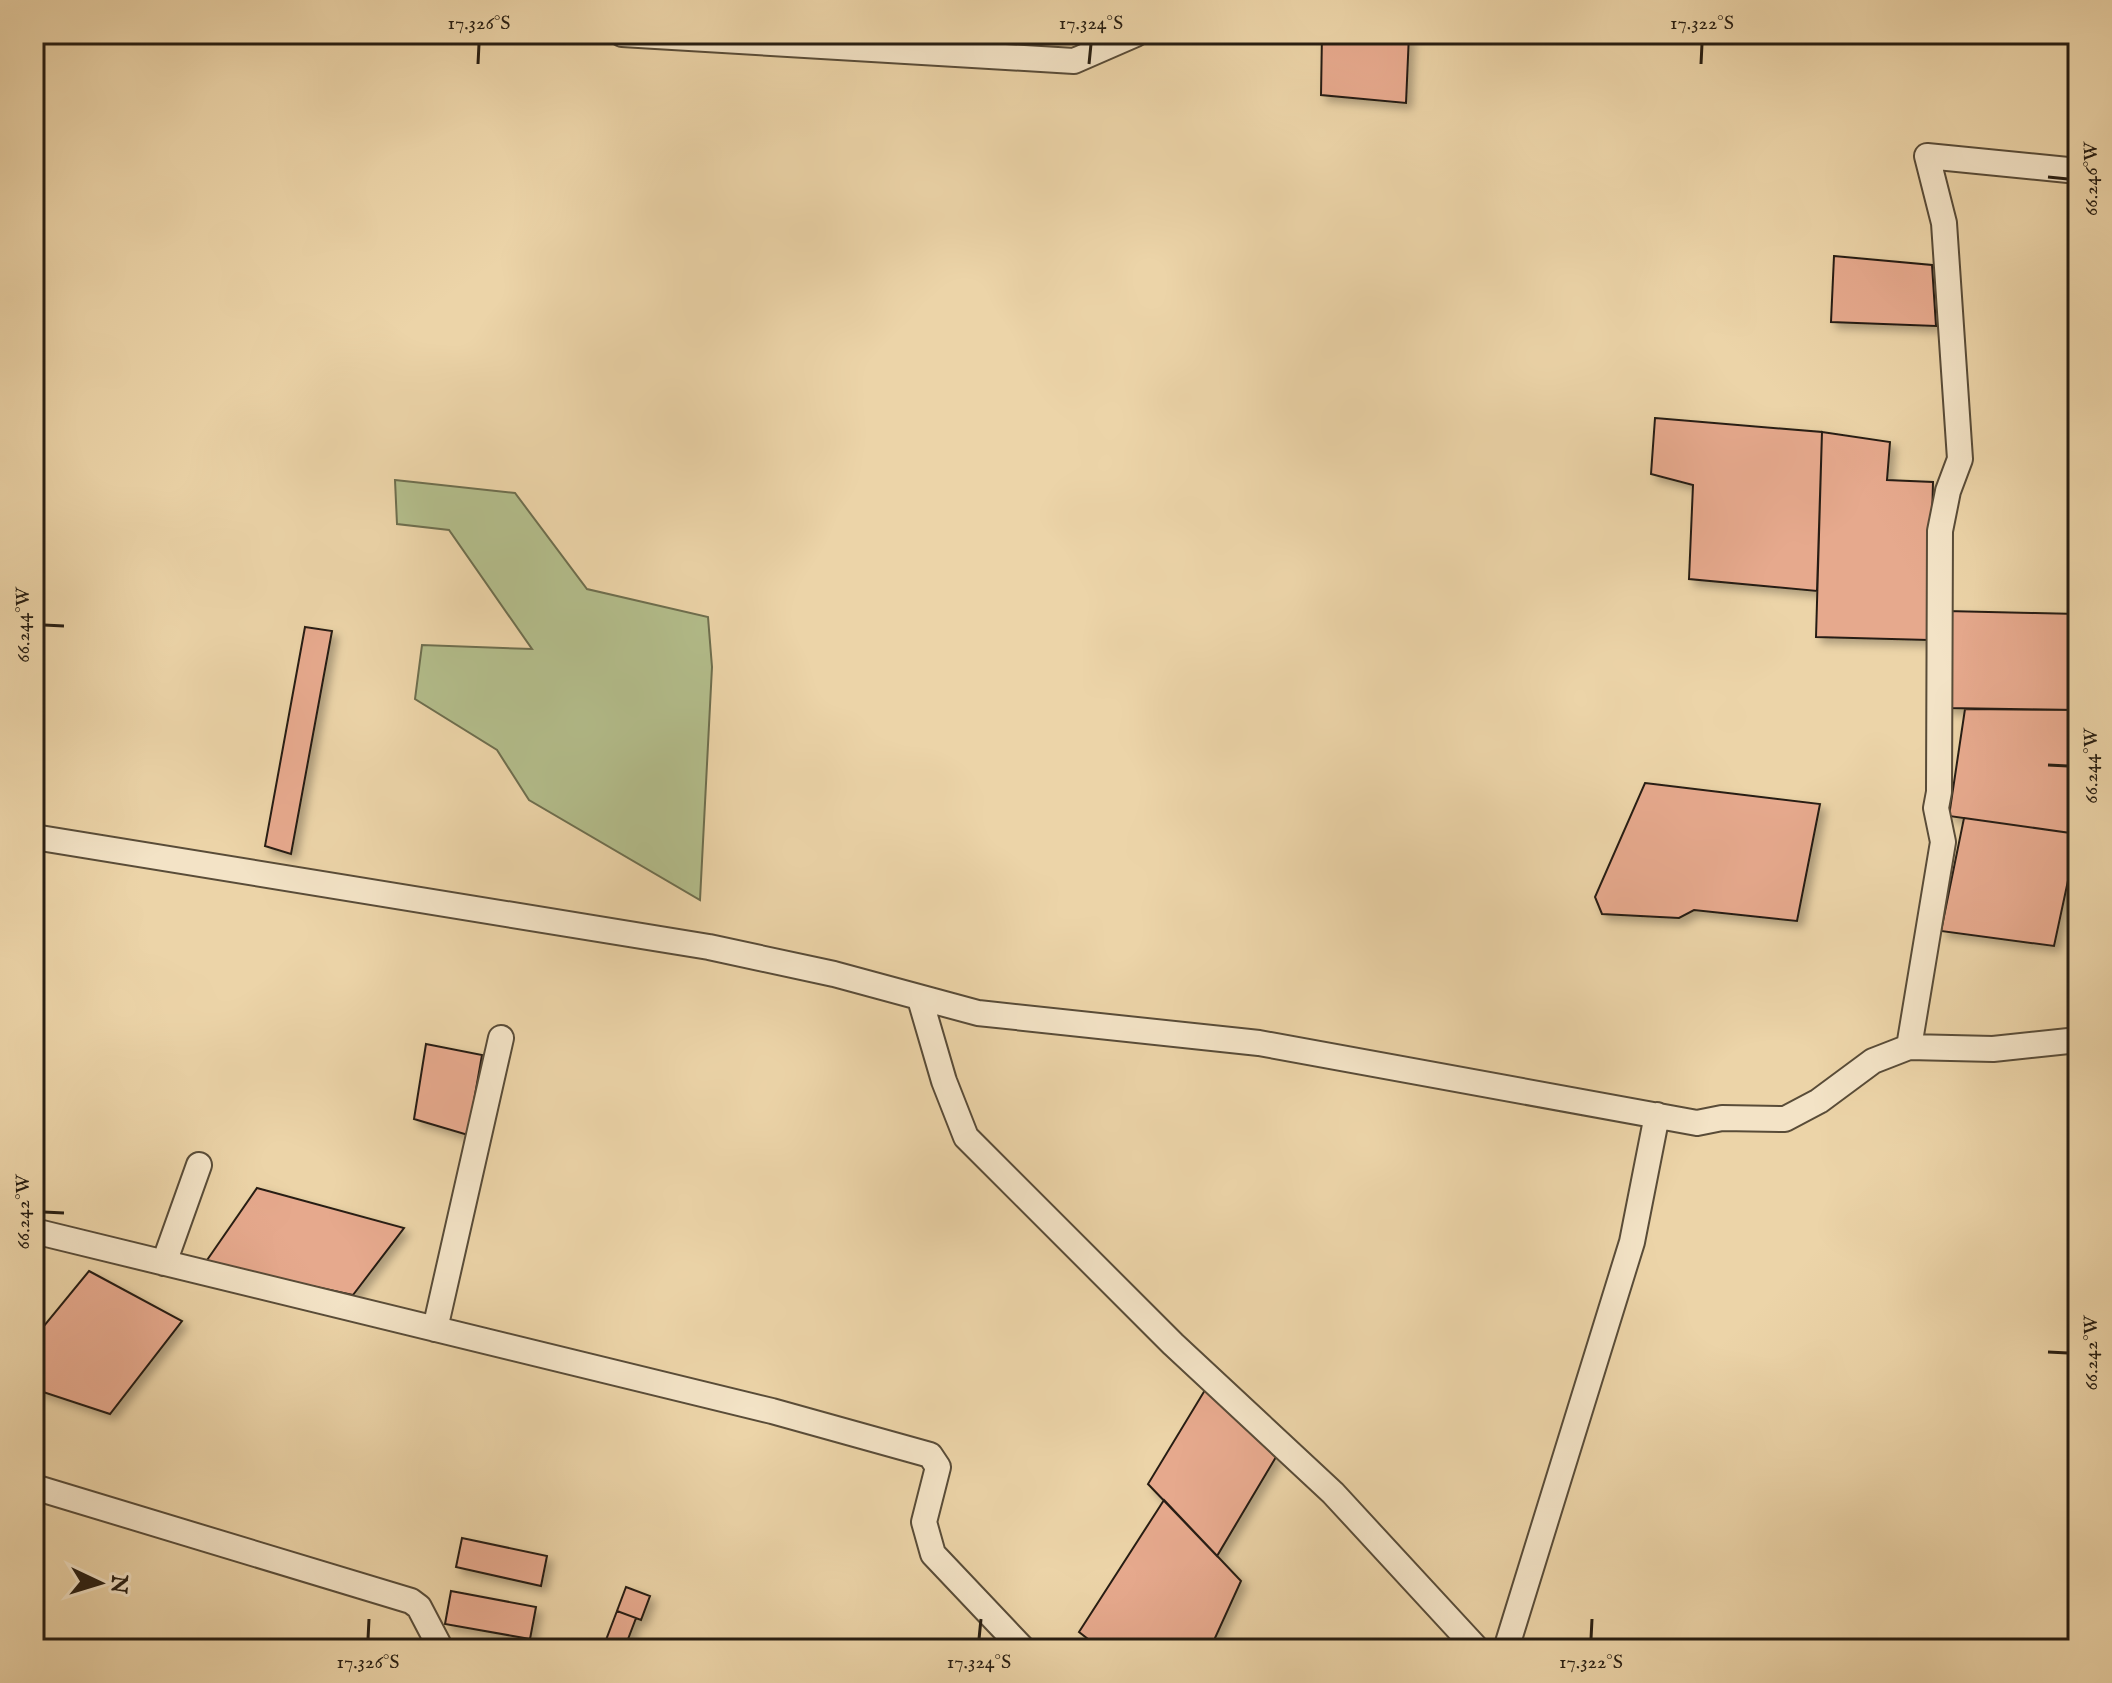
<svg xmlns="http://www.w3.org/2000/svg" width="2112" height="1683" viewBox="0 0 2112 1683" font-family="'IM FELL English',serif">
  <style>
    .green { fill: #b3bd8b; stroke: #6e6e4e; stroke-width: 2 }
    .building { fill: #e6a98d; stroke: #281e12; stroke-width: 2; filter: url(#shadow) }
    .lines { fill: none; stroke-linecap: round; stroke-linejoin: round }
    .minor-casing { stroke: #594c38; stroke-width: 28 }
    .minor { stroke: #f3e3c6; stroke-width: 24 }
    .ticks { fill: none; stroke: #281e12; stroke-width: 3 }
    .neatline { fill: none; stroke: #281e12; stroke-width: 3 }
    .ticks-label { font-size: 20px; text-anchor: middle; fill: #281e12 }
  </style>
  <defs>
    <filter id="shadow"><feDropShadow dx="5.5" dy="5.5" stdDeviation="4" flood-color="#0004"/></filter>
  </defs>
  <rect width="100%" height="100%" fill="#ecd4a8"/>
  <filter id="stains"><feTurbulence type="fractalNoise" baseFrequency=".0025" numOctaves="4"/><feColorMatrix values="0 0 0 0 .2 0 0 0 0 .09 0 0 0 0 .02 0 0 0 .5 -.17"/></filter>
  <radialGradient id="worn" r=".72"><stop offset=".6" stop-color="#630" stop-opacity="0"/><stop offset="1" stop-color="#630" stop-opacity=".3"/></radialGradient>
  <path class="green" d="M395,480L515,493L587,589L708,617L712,667L700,900L529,800L497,750L415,699L422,645L532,649L449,530L397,524Z"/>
  <path class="building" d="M1322,34H1409L1406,103L1321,95Z
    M1834,256L1932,265L1936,326L1831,322Z
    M1655,418L1822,432L1817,591L1689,579L1693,485L1651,474Z
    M1822,432L1890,442L1887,480L1933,482L1929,640L1816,637Z
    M1946,611L2078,614V710L1945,708Z
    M305,627L332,631L291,854L265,846Z
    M1965,709L2078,710V834L1949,816Z
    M1645,783L1820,804L1797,921L1694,910L1679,918L1602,914L1595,897Z
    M1964,818L2078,834L2054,946L1941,931Z
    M426,1044L482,1055L468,1135L414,1119Z
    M257,1188L404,1228L353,1295L205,1263Z
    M89,1271L182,1321L110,1414L34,1389V1338Z
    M1205,1390L1276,1457L1217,1556L1148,1484Z
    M1164,1500L1241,1581L1210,1649H1101L1079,1632Z
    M462,1538L547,1556L541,1586L456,1567Z
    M626,1587L650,1596L641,1620L617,1611Z
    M451,1591L536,1607L530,1639L445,1624Z
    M617,1611L636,1618L625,1647L606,1640Z"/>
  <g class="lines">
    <defs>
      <path id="minor" d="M622,34L1074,61L1136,34
        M34,837L709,947L834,974L978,1013L1259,1043L1697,1123L1722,1118L1785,1119L1819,1101L1873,1061L1909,1047L1993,1049L2078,1040
        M920,999L944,1081L966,1137L1173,1344L1333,1493L1477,1649
        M1909,1047L1943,842L1936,808L1939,792L1940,531L1948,491L1960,459L1944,223L1927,156L2078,171
        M34,1231L772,1411L930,1455L938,1467L924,1522L933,1554L1023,1649
        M164,1263L199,1165
        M435,1329L501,1038
        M34,1487L411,1601L419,1607L441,1649
        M1506,1649L1632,1242L1657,1115"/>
    </defs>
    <use href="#minor" class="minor-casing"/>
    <use href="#minor" class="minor"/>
  </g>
  <path class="ticks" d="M478,64L479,44M1089,64L1091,44M1701,64L1702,44M2048,177L2068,179M44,625L64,626M2048,765L2068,766M44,1212L64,1213M2048,1352L2068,1353M368,1639L369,1619M979,1639L981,1619M1591,1639L1592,1619"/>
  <rect width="2112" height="1683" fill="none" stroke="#ecd4a8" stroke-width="88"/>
  <g transform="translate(100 1583) rotate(94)" stroke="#f3e3c6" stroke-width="6" paint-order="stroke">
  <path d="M0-6L14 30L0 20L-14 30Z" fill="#281e12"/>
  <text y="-12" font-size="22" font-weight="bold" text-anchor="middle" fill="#281e12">N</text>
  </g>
  <rect x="44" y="44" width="2024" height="1595" class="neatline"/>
  <g class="ticks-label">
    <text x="479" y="29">17.326°S</text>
    <text x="1091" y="29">17.324°S</text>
    <text x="1702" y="29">17.322°S</text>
    <text transform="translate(2090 179) rotate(-90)" y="7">66.246°W</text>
    <text transform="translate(22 625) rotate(-90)" y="7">66.244°W</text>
    <text transform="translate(2090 766) rotate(-90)" y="7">66.244°W</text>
    <text transform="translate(22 1212) rotate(-90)" y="7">66.242°W</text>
    <text transform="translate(2090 1353) rotate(-90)" y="7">66.242°W</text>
    <text x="368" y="1668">17.326°S</text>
    <text x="979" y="1668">17.324°S</text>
    <text x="1591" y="1668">17.322°S</text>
  </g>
  <rect width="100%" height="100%" filter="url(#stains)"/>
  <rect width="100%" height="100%" fill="url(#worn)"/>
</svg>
